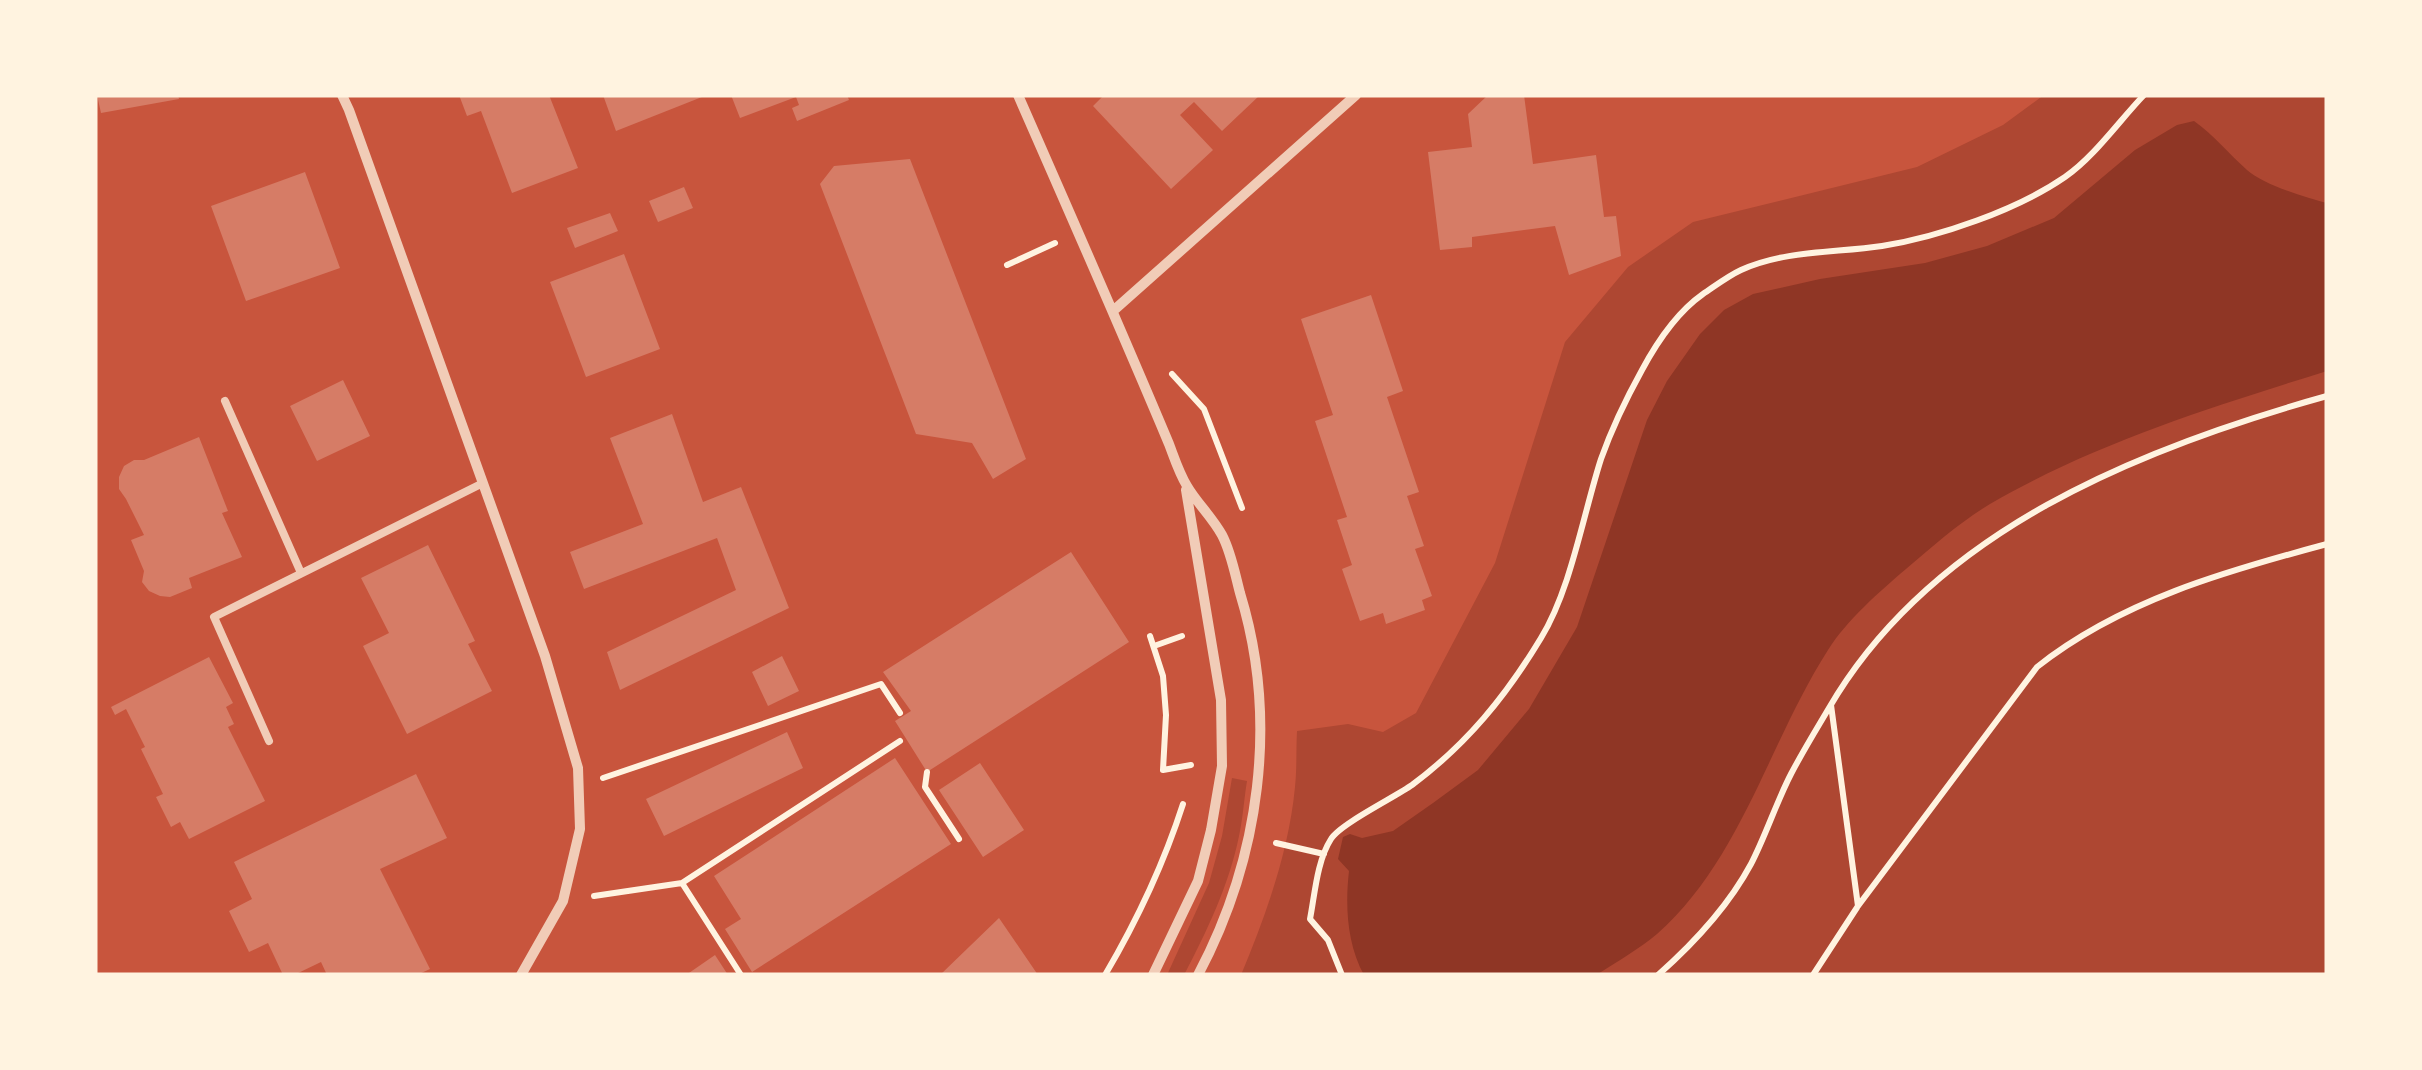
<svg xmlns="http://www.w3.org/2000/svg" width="2422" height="1070" viewBox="0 0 2422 1070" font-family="'Roboto Condensed',sans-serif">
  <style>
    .green { fill: #ae4732 }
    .water { fill: #8f3625 }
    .building { fill: #d67c66 }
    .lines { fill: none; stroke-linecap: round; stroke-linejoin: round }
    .path { stroke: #fff3e0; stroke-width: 6 }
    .service { stroke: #f1ccb7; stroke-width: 8 }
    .minor { stroke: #f1ccb7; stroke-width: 10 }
  </style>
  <rect width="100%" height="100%" fill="#c8553d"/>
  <path class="green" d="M2044,95H2327V975H1241C1266,915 1289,851 1295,787C1297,768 1296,750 1297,731L1348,724L1383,732L1416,713L1495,563L1565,342L1628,267L1693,222L1917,167L2003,125Z
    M1232,778L1247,781C1244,799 1243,818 1239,836C1229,885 1207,931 1184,975H1167L1209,883L1222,836Z"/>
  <path class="water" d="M2194,121C2214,135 2228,153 2247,170C2262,184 2306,198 2327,203V371C2212,407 2095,443 1990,504C1960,522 1933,546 1906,569C1879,592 1847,620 1828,650C1769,742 1741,860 1657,934C1640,948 1620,960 1601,972L1596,975H1364C1347,944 1345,906 1349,871L1338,859L1343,837L1350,834L1362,838L1393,831L1433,803L1478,770L1529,709L1577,627L1647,420L1667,381L1700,334L1724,310L1753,294L1820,279L1925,263L1987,246L2054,218L2135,150L2177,125Z"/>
  <path class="building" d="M97,95H178L179,99L101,113Z
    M459,95H549L578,168L512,193L481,111L467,116Z
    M603,95H707L616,131Z
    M731,95H847L849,100L797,121L792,108L799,105L796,97L740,118Z
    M1104,95H1260L1222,131L1194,102L1180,115L1213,150L1171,189L1093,106Z
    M1488,95H1524L1533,164L1596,155L1604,217L1616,216L1621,256L1569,275L1555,226L1472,237V247L1440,250L1428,152L1472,147L1468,114Z
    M910,159L1026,459L993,479L972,443L916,434L820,184L834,166Z
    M305,172L340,268L246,301L211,206Z
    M684,187L693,208L658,222L649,201Z
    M610,213L618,231L575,248L567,228Z
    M624,254L660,349L586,377L550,282Z
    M1371,295L1403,391L1387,397L1419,492L1407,496L1424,546L1415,549L1432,596L1422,600L1425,610L1386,624L1383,613L1360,621L1342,569L1352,565L1337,520L1347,517L1315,421L1333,415L1301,319Z
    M343,380L370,436L317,461L290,406Z
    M672,414L703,502L741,487L789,608L620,690L607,652L736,590L717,538L584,589L570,552L643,524L610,438Z
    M199,437L228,511L222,513L242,557L189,578L192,588L170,597L160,596L149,591L142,582L144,571L131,540L144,535L126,499L119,489V477L124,466L134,460H144Z
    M428,545L475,641L468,644L492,691L407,734L363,646L389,633L361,578Z
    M1071,552L1129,642L927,772L895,721L911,711L883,672Z
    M782,656L799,691L768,706L752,672Z
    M209,657L233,703L226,707L234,724L228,727L265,801L189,839L180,822L171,827L156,797L163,794L141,749L145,747L126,709L115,715L111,707Z
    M787,732L803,768L664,836L646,799Z
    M895,758L951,844L752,972L725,929L741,919L714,876Z
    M980,763L1024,830L983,857L939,790Z
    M416,774L447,838L380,869L430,969L417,975H327L321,962L294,975H283L268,943L249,952L229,911L252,899L234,862Z
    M999,918L1038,975H940Z
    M715,955L728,975H686Z"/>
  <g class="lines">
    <path class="path" d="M1007,265L1055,243
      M1172,374L1204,409L1242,508
      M1150,636L1163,676L1166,715L1163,770L1191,765
      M1154,646L1182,636
      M1831,705L1858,906
      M927,772L925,787L959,839
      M603,778L881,684L900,713
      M1276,843L1324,854
      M682,883L741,975
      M594,896L682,883L900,741
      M1105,975C1138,919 1163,866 1183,804
      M1342,975L1328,940L1310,919C1315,893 1317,861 1331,839C1340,824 1395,797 1412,785C1467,744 1506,696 1541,638C1571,589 1583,515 1601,459C1612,428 1626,399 1642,370C1657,342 1676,313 1703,294C1715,286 1728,276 1741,270C1785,250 1836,253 1882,246C1939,237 2017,210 2065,177C2095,156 2119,121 2144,95
      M1658,975C1693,944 1729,905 1751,864C1766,835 1776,803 1791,774C1803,751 1816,730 1829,708C1932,531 2140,448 2327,396
      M1813,975L1858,906L2037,667C2120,601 2226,571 2327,544"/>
    <path class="service" d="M225,401L301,573
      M269,741L214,617L483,483"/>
    <path class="minor" d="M342,95L349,110L545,656L578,768L580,829L563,901L521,975
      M1018,95C1069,211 1120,327 1169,444C1174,457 1179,473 1187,486C1197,503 1212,517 1222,535C1231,552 1235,574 1240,593C1279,720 1260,858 1198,975
      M1113,311L1356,95
      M1153,975L1198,881L1211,830L1222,766L1221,700L1186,490"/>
  </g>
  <rect width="2422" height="1070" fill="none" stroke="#fff3e0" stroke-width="195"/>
</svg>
